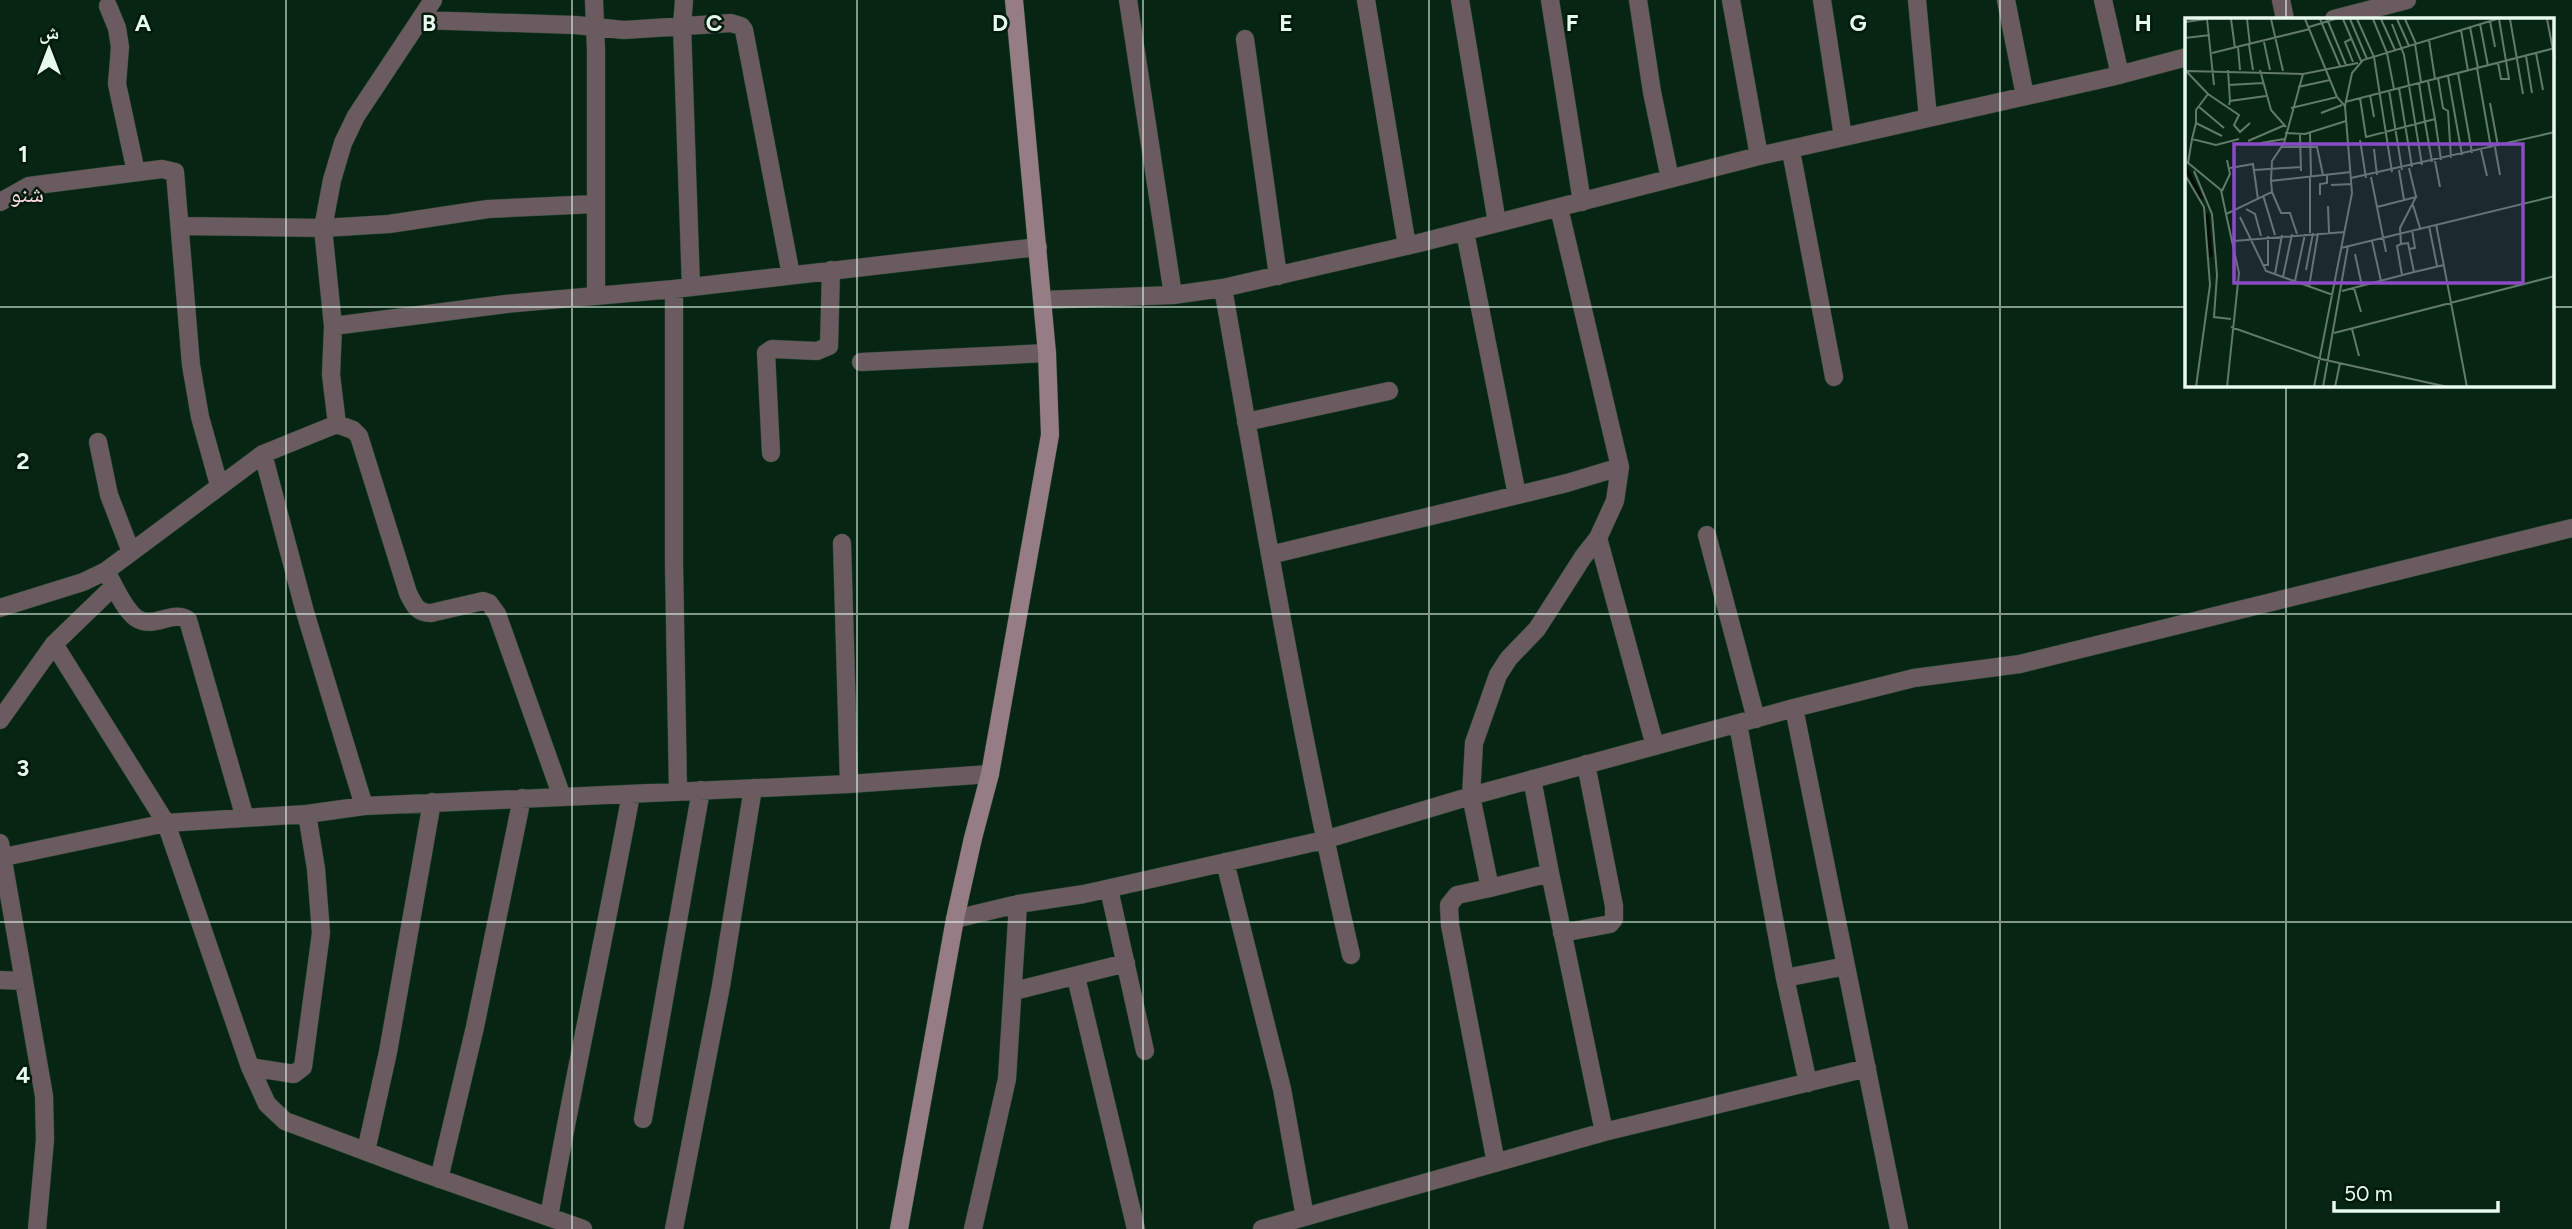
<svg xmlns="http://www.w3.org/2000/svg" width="2572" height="1229" viewBox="0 0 2572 1229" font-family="Figtree,'Noto Naskh Arabic',sans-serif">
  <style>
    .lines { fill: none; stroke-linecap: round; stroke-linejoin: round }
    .street-casing { stroke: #264332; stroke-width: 19 }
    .secondary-casing { stroke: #264332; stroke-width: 19 }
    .street { stroke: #6a5b60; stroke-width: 18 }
    .secondary { stroke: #967d85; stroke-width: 18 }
    .grid { fill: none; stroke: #e8f9ed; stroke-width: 2; stroke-opacity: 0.55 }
    .labels { text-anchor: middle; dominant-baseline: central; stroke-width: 5; stroke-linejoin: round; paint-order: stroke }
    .quarter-label { font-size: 24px; fill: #fad8e3; stroke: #001b0a }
    .inset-river { fill: none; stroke: #000d03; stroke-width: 3.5 }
    .inset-road { fill: none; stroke: #617a6a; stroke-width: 2 }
    .view { fill: #8b4bc6; fill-opacity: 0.15; stroke: #8b4bc6; stroke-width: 3.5 }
    .inset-edge { fill: none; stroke: #e8f9ed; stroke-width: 3.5 }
    .grid-label { font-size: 23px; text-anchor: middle; font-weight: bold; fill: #e8f9ed; stroke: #001b0a; stroke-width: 5; stroke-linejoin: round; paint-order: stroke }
  </style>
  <rect width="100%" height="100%" fill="#072513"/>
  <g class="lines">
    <defs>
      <path id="street" d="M594,0L596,50V296
        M684,0L682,26L691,287
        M1128,0L1173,295
        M1366,0L1407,246
        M1460,0L1497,223
        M1550,0L1582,202
        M1638,0L1652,92L1670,179
        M1731,0L1759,156
        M1822,0L1843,137
        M1917,0L1928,118
        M2006,0L2025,96
        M2103,0L2120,75
        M2281,0L2285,19
        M108,6L117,28L120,47L117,84L136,172
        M2334,19L2407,0
        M421,20L575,25L624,30L731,23L741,26L744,30L791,275
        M1245,39L1278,276
        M1791,151L1834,377
        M0,202L29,186L162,169L175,172L191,365L200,417L219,485
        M1559,208L1620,467
        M181,226L323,228L389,224L488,209L596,204
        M1465,232L1517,495
        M1223,288C1262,511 1300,735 1351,955
        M674,289V563L678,792
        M1042,300L1173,295L1223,288L1419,243L1759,156L2111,77L2187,57
        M333,326L323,228L332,180L343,143L356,116L433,0
        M861,362L1047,353
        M1246,422L1389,391
        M337,424L353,430L359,436L408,593C414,605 417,613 431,613L483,601L489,603L497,614L562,797
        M98,442L109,495L131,552
        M771,453L766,353L772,349L817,351L829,346L831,270
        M263,454L305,612L364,806
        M1707,535L1756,719
        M1598,538L1655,746
        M842,543L849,784
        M1270,555L1567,483L1620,467L1615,501L1598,538L1583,557L1537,629L1509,658L1498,675L1474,743L1471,796L1490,888L1550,873L1604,1132L1867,1068
        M106,571C114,585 123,608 136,618C153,630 173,609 188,620L245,818
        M0,608L83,582L106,571L263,454L337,424L331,375L333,326L506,304L674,289L1038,247
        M54,644L166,823L250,1067L267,1104L285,1121L418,1171L583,1229
        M1794,708L1899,1229
        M0,720L54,644L114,586
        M1738,724L1785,978L1808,1083
        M1532,779L1550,873
        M0,843L44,1096L45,1140L37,1229
        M4,857L166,823L307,814L364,806L849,784L990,774
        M1225,862L1282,1089L1305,1217
        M1490,888L1457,895L1449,905L1450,925L1496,1163
        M1109,889L1145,1051
        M955,919L1018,904L1084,894L1324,840L1471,796L1794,708L1914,678L2020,664L2572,528
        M1562,933L1610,924L1614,919V906L1586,764
        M1076,977L1136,1229
        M1785,978L1846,966
        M0,980L24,981
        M1014,991L1126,963
        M250,1067L294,1074L303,1067L321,933L316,869L307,814
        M643,1119L701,790
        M366,1151L388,1052L432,802
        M439,1179L475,1027L522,798
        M549,1217C574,1076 605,935 631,794
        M674,1229L721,986L753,788
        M973,1229L1007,1079L1018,904
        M1262,1229L1604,1132"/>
      <path id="secondary" d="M899,1229L955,919L973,838L990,774L1050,435L1047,353L1014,0"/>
    </defs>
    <use href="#street" class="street-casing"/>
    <use href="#secondary" class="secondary-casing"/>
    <use href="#street" class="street"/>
    <use href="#secondary" class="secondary"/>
  </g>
  <path class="grid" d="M286,0V1229M572,0V1229M857,0V1229M1143,0V1229M1429,0V1229M1715,0V1229M2000,0V1229M2286,0V19M0,307H2187M2553,307H2572M2286,385V1229M0,614H2572M0,922H2572"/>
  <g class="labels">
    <g class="quarter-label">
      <text x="27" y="193">شنو</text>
    </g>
  </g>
  <g transform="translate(2185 18)">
    <rect width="369" height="369" fill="#072513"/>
    <path class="inset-river" d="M0,148L17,181M22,196L26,239"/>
    <path class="inset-road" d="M22,1L29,67M46,1L50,30M62,1L65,27M86,1L98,53M120,1L152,79M135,1L155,48M142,1L161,47M158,1L176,43M165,1L182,41M172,1L189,39L207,154M188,1L202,35L209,71M196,1L210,32M212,1L224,28M220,1L231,26M325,1L338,76M362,1L370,42M305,3L310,29M0,4L22,1M207,6L219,37L237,147M295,6L303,48M124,9L150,1M285,9L293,50M276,12L283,53M0,20L25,17M166,21L160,24L168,44M244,22L250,61M79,24L85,52M230,26L236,64M64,27L68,52M53,29L55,52M27,35L125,11M351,35L358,72M341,38L347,75M313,45L316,61H324L314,1M292,50L306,130M43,52L45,83M75,52L86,92L101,109M1,53L118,56L173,45M1,53L23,76L54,97L49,107L55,114L65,105M273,55L287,135M263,58L277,137M253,60L258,90L263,93L266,140M234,65L240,104M44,67L78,65M113,69L145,62M214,70L227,149M204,72L217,152M185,77L189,99M175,80L181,119L250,101L243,63M160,84L370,30M305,85L313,128M44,87L45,83L81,78M13,88L39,110M106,90L152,79L160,88M136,95L157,87M250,101L256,142M240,104L247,144M11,105V92L23,76M100,115L120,116L161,103M125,115L126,159M115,117L116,153M7,121L11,105L37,118M175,122L181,160M63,123L100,107M76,125L99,121M96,129H132L138,157M310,129L315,157M189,131L192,157M296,132L302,158M250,143L255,169M2,144L36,172L41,196M3,145L7,121L31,127L54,121M45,150L68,146L73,181M224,150L231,179M69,152L116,149M214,152L219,182M9,153L27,196L32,257L29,299L46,301M0,157L19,189L25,267L11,369M125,159V215M186,159L201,234M166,160L370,114M86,163L87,143L99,125L118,56M146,167L167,166M37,173L45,156L42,142M87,174L96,195H105L112,216M78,177L90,217M135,177V166L142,165V157M228,187L235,210M143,188L144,215M192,189L231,179L215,210L216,226L223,225L229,254L259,247M61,191L70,196L76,218M55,199L81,253L148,277M251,206L282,369M244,208L252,248M49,223L160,214M187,223L196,263M216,226L212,228L217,257M156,230L370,178M224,231L230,230L227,212M170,236L177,268M77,247H83V218M121,252L128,215M90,256L97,217M98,259L107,216M110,263L120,216M124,269L133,215M169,270L176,294M157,273L229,254M46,309L136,341L263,369M167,311L174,338M149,315L370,258M42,369L54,255L41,196L87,174L86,163L166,154M129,369L167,175L160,88L167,55L178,42L312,1M138,369L163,228M150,369L155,345"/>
    <path class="view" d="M49,126H338V265H49Z"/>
    <rect width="369" height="369" class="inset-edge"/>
  </g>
  <g class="grid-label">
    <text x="143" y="31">A</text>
    <text x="429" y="31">B</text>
    <text x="714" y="31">C</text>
    <text x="1000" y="31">D</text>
    <text x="1286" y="31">E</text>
    <text x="1572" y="31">F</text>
    <text x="1858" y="31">G</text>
    <text x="2143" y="31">H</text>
    <text x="23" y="162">1</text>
    <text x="23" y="469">2</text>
    <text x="23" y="776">3</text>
    <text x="23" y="1083">4</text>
  </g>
  <g transform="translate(49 49)" stroke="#001b0a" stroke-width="5" paint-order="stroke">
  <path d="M0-5L12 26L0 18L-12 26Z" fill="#e8f9ed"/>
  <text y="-10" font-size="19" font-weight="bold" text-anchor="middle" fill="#e8f9ed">ش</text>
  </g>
  <path d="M2334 1201v10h164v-10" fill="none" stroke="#e8f9ed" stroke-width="3.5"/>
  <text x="2344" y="1201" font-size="21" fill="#e8f9ed" stroke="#001b0a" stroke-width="5" paint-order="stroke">50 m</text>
</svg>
